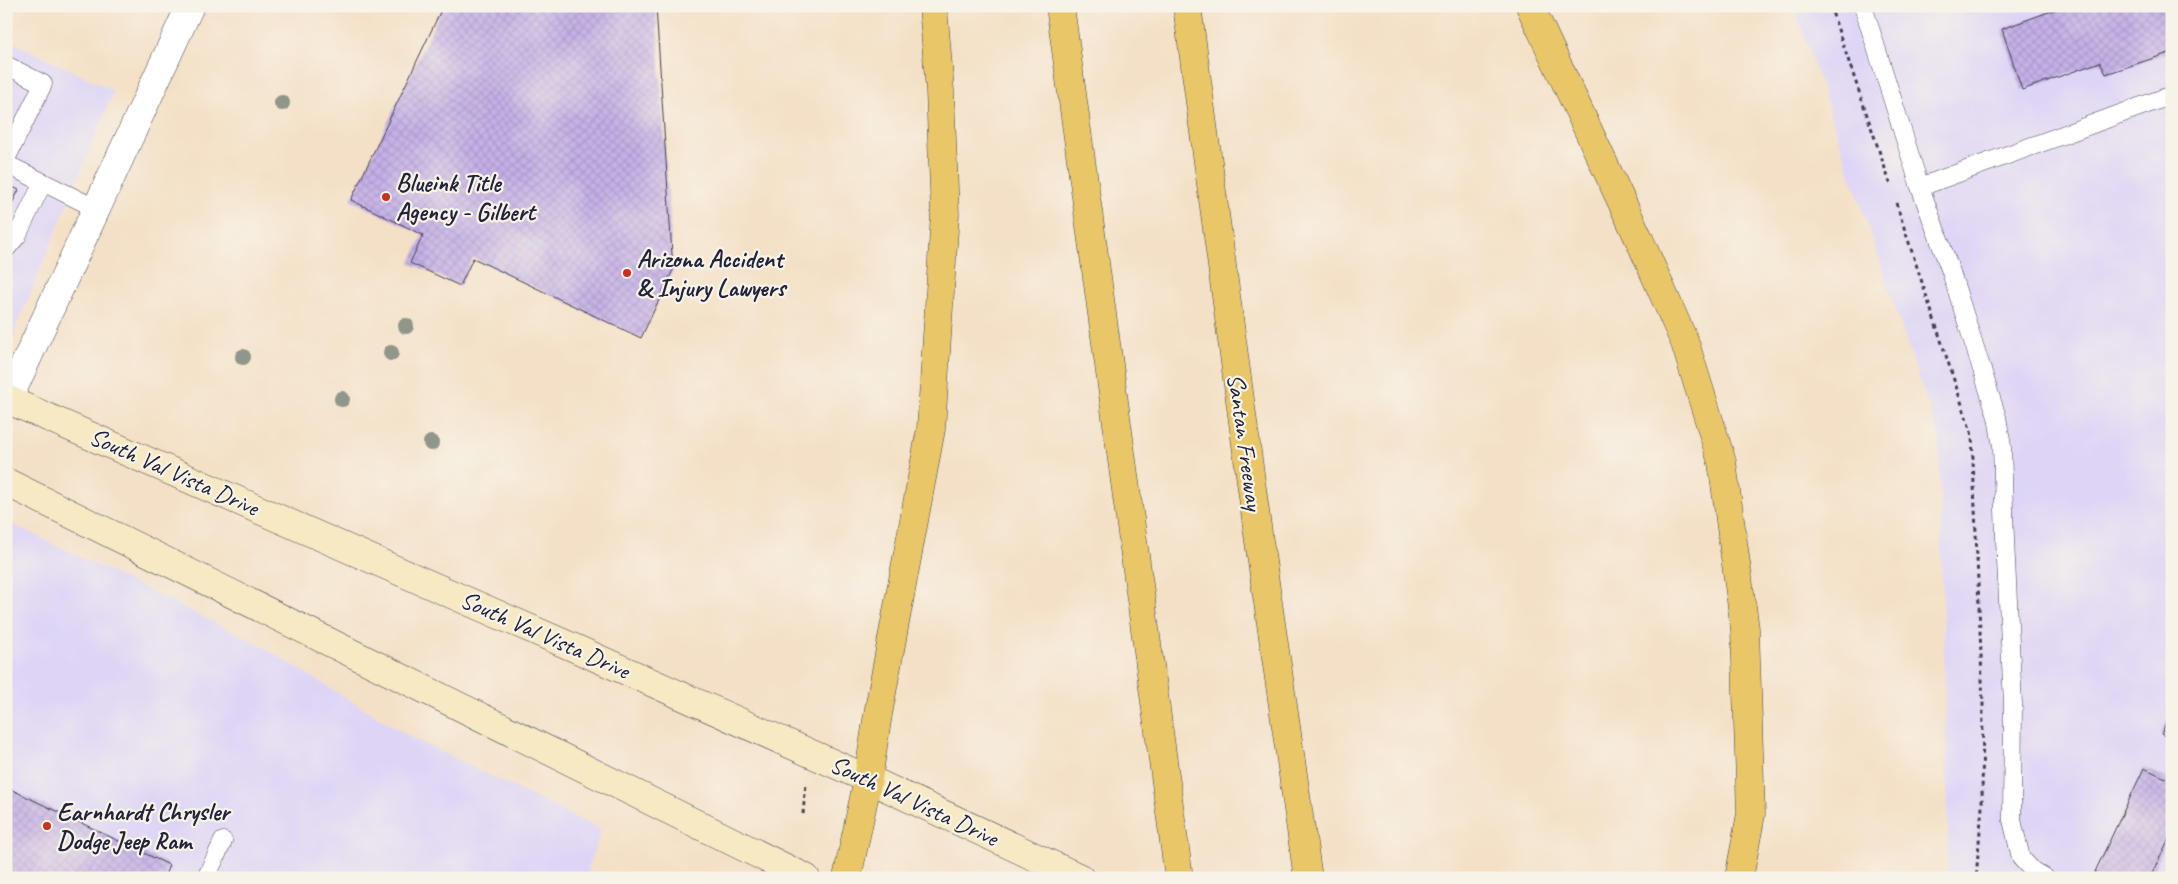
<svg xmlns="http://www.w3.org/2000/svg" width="2178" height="884" viewBox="0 0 2178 884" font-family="Caveat,sans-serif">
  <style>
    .built { fill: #ded5f6 }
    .building { fill: url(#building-cross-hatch) }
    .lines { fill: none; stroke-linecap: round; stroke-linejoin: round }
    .lane-casing { stroke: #423e50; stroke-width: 19 }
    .street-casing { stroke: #423e50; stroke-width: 29 }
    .secondary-casing { stroke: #423e50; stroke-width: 29 }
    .highway-casing { stroke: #423e50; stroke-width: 29 }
    .path { stroke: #423e50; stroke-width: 3; stroke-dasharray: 4 4; stroke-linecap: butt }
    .lane { stroke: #fff; stroke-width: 18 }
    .street { stroke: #fff; stroke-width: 28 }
    .secondary { stroke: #f6e9c3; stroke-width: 28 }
    .highway { stroke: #e9c769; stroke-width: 28 }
    .tree { fill: #91968a }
    .poi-dot { fill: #c8321e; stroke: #f7f3e8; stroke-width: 2 }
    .labels { text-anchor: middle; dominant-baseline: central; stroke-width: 4.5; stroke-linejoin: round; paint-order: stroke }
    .poi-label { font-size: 25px; font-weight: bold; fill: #22223b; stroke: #f7f3e8; text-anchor: start }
    .street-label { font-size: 25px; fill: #22223b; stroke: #f7f3e8 }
  </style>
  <defs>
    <pattern id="building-cross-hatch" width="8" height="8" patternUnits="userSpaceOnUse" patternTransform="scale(1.25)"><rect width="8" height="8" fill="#c5b1e7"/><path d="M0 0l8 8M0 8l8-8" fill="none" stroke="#a998c7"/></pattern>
  </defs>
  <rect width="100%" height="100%" fill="#f7f3e8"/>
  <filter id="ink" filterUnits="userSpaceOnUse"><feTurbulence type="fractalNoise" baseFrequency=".02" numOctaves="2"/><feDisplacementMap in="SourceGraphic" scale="10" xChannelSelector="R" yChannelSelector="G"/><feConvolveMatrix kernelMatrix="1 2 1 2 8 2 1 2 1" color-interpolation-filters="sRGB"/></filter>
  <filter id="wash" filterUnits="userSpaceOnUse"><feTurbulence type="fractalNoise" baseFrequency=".0096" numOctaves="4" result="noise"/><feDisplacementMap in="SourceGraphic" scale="20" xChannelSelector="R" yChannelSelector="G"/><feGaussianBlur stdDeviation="1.12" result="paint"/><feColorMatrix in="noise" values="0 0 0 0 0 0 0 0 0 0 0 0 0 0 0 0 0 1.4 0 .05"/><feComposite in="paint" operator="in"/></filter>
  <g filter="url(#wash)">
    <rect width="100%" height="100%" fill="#f4e0c6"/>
    <path class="built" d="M1794,6H2172V878H1947L1948,824L1939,438Z
      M6,39L114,91L6,352Z
      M6,521L258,644L409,736L601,830L588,867L592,878H6Z"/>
    <g id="blocks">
      <path class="building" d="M443,6H656L673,270L641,338L473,258L460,286L410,263L423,235L351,200Z
        M2065,6H2172V52L2106,74L2100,62L2022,90L2002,29Z
        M6,184L19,190L6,215Z
        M2172,711V739L2161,734Z
        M2144,768L2172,781V832L2150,878H2097L2093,876Z
        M6,787L169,865L164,878H6Z"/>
    </g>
  </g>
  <g filter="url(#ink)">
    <use href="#blocks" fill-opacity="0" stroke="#423e50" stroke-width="1"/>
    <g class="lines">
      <defs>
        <path id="lane" d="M1863,6L1920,187L1951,272L1997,417L2002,446L2005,540L2013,704L2012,820L2021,858L2033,871L2045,878
          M6,65L43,84L6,159
          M6,164L97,209
          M1920,187L2172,95
          M6,249L17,236L43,182
          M206,878L223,841"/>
        <path id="street" d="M8,400L190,6"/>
        <path id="secondary" d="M6,399L570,646L868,779L1080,878
          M6,482L806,878"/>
        <path id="highway" d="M1060,6L1179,878
          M1187,6L1259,541L1308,878
          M1530,6L1640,241L1685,343L1722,462L1745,629L1751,814L1739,878
          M847,878L868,779L878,714L931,429L945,214L940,91L933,6"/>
      </defs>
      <use href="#lane" class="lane-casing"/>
      <use href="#street" class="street-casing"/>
      <use href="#secondary" class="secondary-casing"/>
      <use href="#highway" class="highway-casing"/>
      <path class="path" d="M1830,6L1890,183
        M1896,203L1972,435L1983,704L1982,807L1976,878
        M803,814L806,784"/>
      <use href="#lane" class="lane"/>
      <use href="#street" class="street"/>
      <use href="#secondary" class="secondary"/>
      <use href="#highway" class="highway"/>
    </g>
    <g class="tree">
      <circle cx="282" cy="103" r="8"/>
      <circle cx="406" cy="326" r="8"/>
      <circle cx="391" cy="353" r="8"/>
      <circle cx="243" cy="357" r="8"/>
      <circle cx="342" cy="399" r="8"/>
      <circle cx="431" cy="443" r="8"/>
    </g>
  </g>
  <g class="poi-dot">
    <circle cx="386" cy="197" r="5"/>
    <circle cx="627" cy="273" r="5"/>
    <circle cx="47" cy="826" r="5"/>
  </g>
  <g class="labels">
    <g class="poi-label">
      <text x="396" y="183">Blueink Title<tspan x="396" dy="29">Agency - Gilbert</tspan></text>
      <text x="637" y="259">Arizona Accident<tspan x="637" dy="29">&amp; Injury Lawyers</tspan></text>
      <text x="57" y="812">Earnhardt Chrysler<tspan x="57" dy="29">Dodge Jeep Ram</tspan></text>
    </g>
    <g class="street-label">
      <text transform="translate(1245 442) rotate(82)">Santan Freeway</text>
      <text transform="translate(174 472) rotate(24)">South Val Vista Drive</text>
      <text transform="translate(545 635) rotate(24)">South Val Vista Drive</text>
      <text transform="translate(914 801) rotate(25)">South Val Vista Drive</text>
    </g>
  </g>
  <rect width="2178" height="884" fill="none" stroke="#f7f3e8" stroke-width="25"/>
</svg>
